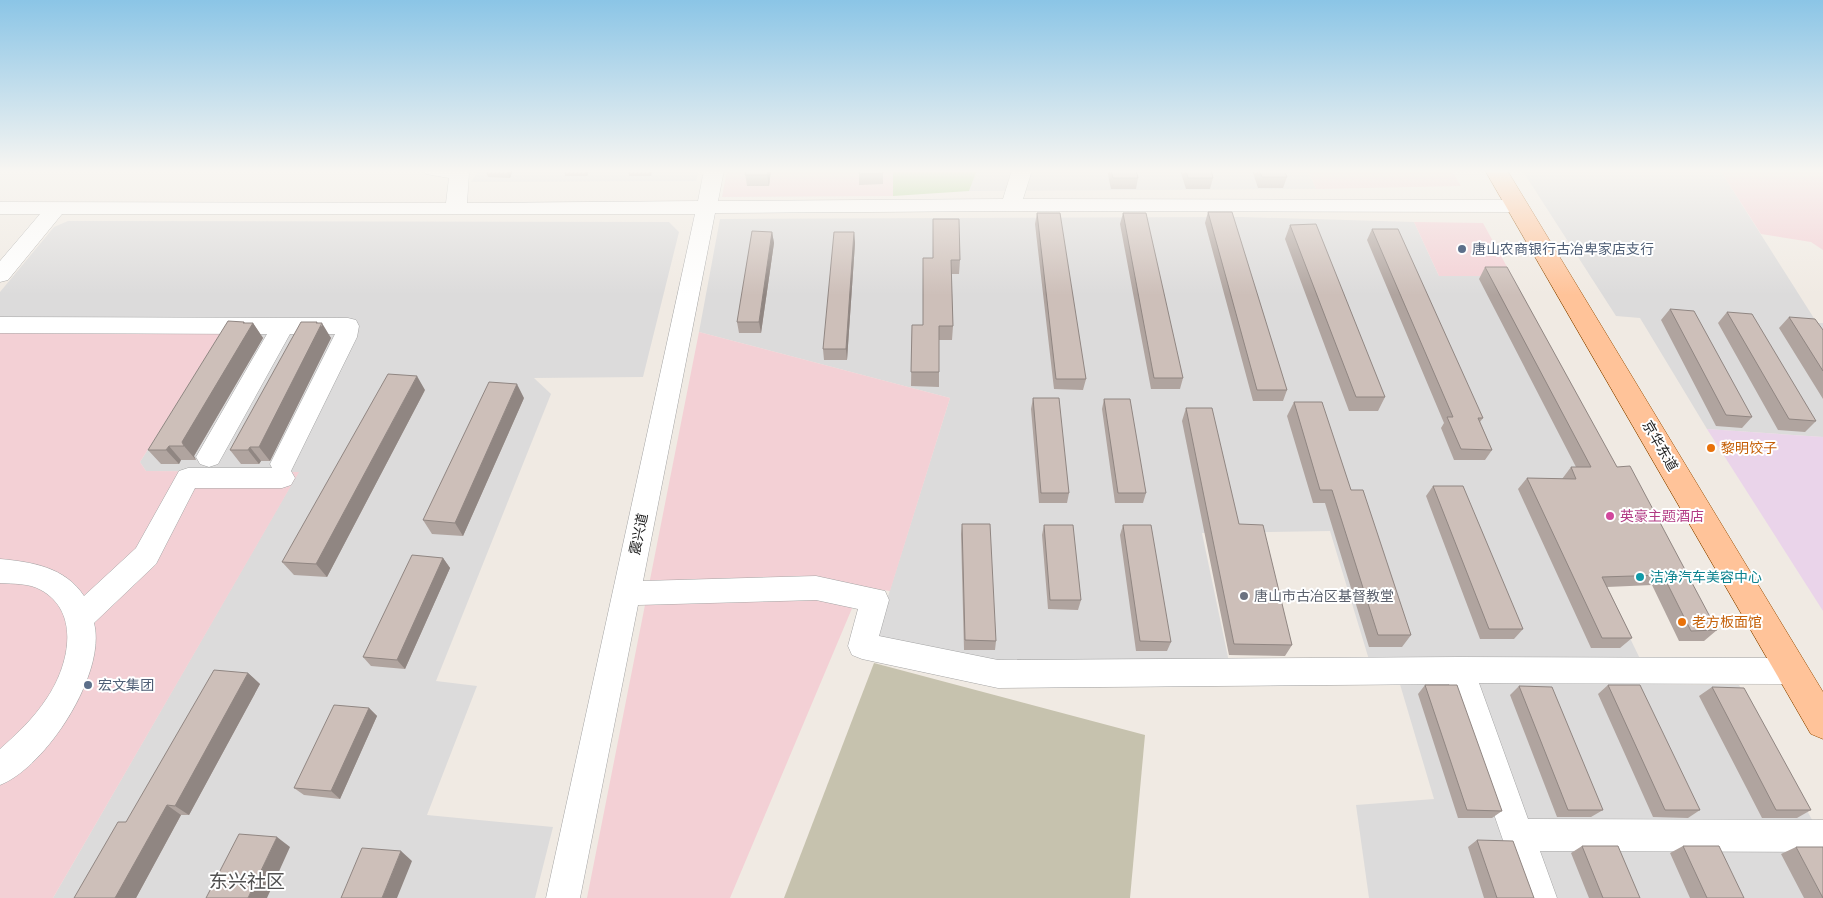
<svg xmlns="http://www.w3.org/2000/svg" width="1823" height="898" viewBox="0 0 1823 898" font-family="'Varela Round','Noto Sans SC',sans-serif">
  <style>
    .residential { fill: #dcdbdb }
    .commercial { fill: #f3d0d5 }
    .industrial { fill: #ead4ea }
    .construction { fill: #c6c2ae }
    .forest { fill: #b1d493 }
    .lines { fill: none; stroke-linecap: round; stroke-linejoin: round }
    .minor-casing { stroke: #a5a5a5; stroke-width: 1 }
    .major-casing { stroke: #984d00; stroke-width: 1 }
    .minor { fill: #fff; fill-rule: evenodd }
    .major { fill: #ffc399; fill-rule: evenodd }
    .wall { fill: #b0a49f }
    .shaded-wall { fill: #908682 }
    .building { fill: #cdbfb9; stroke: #908682 }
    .service-dot { fill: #5c6f8a; stroke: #fff; stroke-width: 2 }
    .food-dot { fill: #e8710a; stroke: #fff; stroke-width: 2 }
    .hotel-dot { fill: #d1479c; stroke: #fff; stroke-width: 2 }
    .culture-dot { fill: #0f9aa8; stroke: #fff; stroke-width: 2 }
    .worship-dot { fill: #6b7280; stroke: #fff; stroke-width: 2 }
    .labels { text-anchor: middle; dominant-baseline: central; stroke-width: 4; stroke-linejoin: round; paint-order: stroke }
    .service-label { font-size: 14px; fill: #4e5e75; stroke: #fff; text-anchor: start }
    .street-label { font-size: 14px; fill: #1e1e1e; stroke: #fff }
    .food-label { font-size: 14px; fill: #c56008; stroke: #fff; text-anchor: start }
    .hotel-label { font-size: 14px; fill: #b23c85; stroke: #fff; text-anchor: start }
    .culture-label { font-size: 14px; fill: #0d838f; stroke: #fff; text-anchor: start }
    .worship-label { font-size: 14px; fill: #5b616d; stroke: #fff; text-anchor: start }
    .near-quarter-label { font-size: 19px; fill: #515151; stroke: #fff }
  </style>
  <rect width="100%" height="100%" fill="#f0eae3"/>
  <path class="residential" d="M478,170H699L696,181L471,182Z
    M977,170H1308L1316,189L969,191Z
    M1522,170H1720L1817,323H1823V437L1707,429L1640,318L1616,316Z
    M1240,217L1414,222L1439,276H1512L1620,478L1553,479L1643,665L1370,663L1330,531L1202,533L1229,662L1009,666L874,641L950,398L699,332L720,219Z
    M68,221L669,222L679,232L643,377L534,378L551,394L436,681L477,686L427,815L553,827L535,898H53L298,473L146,471L140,462L222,331L0,320V292L54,227Z
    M1399,681L1739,685L1823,840V898H1369L1356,805L1434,799Z"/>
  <path class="commercial" d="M727,170H893V196L722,197Z
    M1308,170H1451L1461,186L1316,189Z
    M1720,170H1823V250L1811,242L1761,234Z
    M1414,222L1483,223L1512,276H1439Z
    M222,331L140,462L146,471L299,472L53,898H0V332Z
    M699,332L950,398L890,591L861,587L730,898H587Z"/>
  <path class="industrial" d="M1707,429L1823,437V611Z"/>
  <path class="construction" d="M874,663L1145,735L1130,898H784Z"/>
  <path class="forest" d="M893,170H977L969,191L893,196Z"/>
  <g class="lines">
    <defs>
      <path id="minor" d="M423,170H467L469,173L467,203L698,201L704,170H724L718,201L1003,199L1012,170H1032L1023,199L1518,200L1525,202L1528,206L1525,210L1518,212L1011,211L715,213L643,581L816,576L885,591L889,600L879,636L998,660L1459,657L1792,658L1802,661L1807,671L1802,681L1792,684L1479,683L1528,819L1823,820V852L1540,851L1557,898H1523L1449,684L998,688L862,659L852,655L848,646L858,609L816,600L638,605L580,898H546L695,214H62L8,280L0,282V261L40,214H0V202L446,203L449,178L426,174Z
        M0,317L348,318L356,320L359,326L357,337L291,471L295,478L291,485L282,488H195L156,564L94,623C107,673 46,767 0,785V749C17,734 34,718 47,698C68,667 82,613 41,590C29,583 13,584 0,583V559C32,562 65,567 84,596L136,548L179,471L188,468H272L270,464L335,334H290L218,464L209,467L200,464L196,457L267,334L0,333Z"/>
      <path id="major" d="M1485,170H1507L1823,692V739L1811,734Z"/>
    </defs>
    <use href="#minor" class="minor-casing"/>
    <use href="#major" class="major-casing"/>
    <use href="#minor" class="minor"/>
    <use href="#major" class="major"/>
  </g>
  <path class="wall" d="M485,170H513L510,178L488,177Z
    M564,170H589L587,176H565Z
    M628,170H652L651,176H629Z
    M743,170H771L769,186H747L745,173H744Z
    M859,170H883V184L859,185Z
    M1107,170H1136L1138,178L1136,189H1111Z
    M1180,170H1211L1213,178L1210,189H1186Z
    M1252,170H1284L1287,177L1283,188H1258Z
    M1208,212L1287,390L1283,401H1253L1205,223Z
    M1037,213L1086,379L1083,390L1054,389L1035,224Z
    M1123,213L1183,378L1180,389H1151L1120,224Z
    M1290,225L1385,397L1378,411H1349L1285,239Z
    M1372,229L1483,418L1480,422L1492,450L1485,460H1454L1441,428L1444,423L1367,240Z
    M772,232L774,243L761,333H739L737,322Z
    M854,232L855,243L847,360H824L823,349Z
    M923,258L960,260L959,274H951L953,326L952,340H939V387L911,386L912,325H923Z
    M1485,267L1617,467L1717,630L1704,641H1679L1652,585L1607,587L1632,638L1620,648H1591L1518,489L1527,478L1562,479L1571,467H1576L1479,279Z
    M1670,309L1752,417L1742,428L1716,426L1661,320Z
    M1727,312L1816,421L1805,432L1778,430L1718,323Z
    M1789,317L1823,330V399L1779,328Z
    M244,322L245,323H253L263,338L194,456L196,460H181L179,464H161L148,450Z
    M319,323L331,338L270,461H261L259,464H241L230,450Z
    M425,390L327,577L294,575L282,562Z
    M524,398L463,536L432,534L423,520Z
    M1033,398L1069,493L1067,503H1039L1031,409Z
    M1104,399L1146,493L1143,503H1115L1102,409Z
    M1294,402L1351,490L1411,635L1402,647H1369L1325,503H1313L1287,416Z
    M1186,408L1239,524L1292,645L1285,656L1229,655L1182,421Z
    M1433,486L1523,629L1514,639H1480L1426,496Z
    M962,524L996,641L995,650H964L961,534Z
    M1044,525L1081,600L1078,610L1048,609L1042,535Z
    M1123,525L1171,642L1167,651H1136L1120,535Z
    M443,558L450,568L405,669L371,666L363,657Z
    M248,673L260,684L189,815H181L136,898H74L126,822Z
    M1425,685L1502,811L1492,818H1458L1418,694Z
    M1608,685L1700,810L1688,818L1653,817L1598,694Z
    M1519,686L1603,810L1591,817H1557L1510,695Z
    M1712,687L1811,810L1797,818H1762L1699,696Z
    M369,708L377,716L340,799L304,795L294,788Z
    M1477,840L1534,898H1484L1468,847Z
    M1582,846L1640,898H1589L1571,853Z
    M1683,846L1744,898H1690L1670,853Z
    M1796,847L1823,898H1804L1781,854Z"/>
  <path class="shaded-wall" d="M507,170H513L510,178Z
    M585,170H589L587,176Z
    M649,170H652L651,176Z
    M768,170H771L769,186L767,175Z
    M772,232L774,243L761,333L759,322Z
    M854,232L855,243L847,360L846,349Z
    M244,322L249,329L253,323L263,338L194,456L196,460L184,446L182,442Z
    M317,322L321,327L322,323L331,338L270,461L259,447Z
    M417,376L425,390L327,577L316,564Z
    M517,384L524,398L463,536L455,523Z
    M169,446L181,460L179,464L166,450Z
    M250,447L261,461L259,464L248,450Z
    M443,558L450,568L405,669L397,660Z
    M248,673L260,684L189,815L175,806Z
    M369,708L377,716L340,799L331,791Z
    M167,805L181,815L136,898H115Z
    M277,837L290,847L267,898H248Z
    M401,851L412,861L397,898H382Z"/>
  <path class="building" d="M746,170H768L767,175H745Z
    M859,170H883V173L859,174Z
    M1111,170H1136L1138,178H1113Z
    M1186,170H1211L1213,178H1188Z
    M1259,170H1284L1287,177H1262Z
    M1208,212H1232L1287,390H1257Z
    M1037,213H1060L1086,379H1056Z
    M1123,213H1146L1183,378H1154Z
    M933,219H959L960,260H951L953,326H939V372H911L912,325H923V258H933Z
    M1316,224L1385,397H1356L1290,225Z
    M1372,229H1398L1483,418H1478L1492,450L1461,449L1447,417H1453Z
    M752,231L772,232L759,322H737Z
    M834,232H854L846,349H823Z
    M1485,267H1507L1617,467L1630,466L1717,630L1691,631L1663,575L1602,577L1632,638H1602L1527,478L1576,479L1571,467H1591Z
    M1670,309L1694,311L1752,417L1726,415Z
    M1727,312L1752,314L1816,421L1789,419Z
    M1789,317L1815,319L1823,330V371Z
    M228,321L244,322L243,323H253L182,442L184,446H169L166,450H148Z
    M301,322H317L316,323H322L259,447H250L248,450H230Z
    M388,374L417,376L316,564L282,562Z
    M489,382L517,384L455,523L423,520Z
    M1033,398H1059L1069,493H1041Z
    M1104,399H1130L1146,493H1118Z
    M1294,402H1322L1351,490H1363L1411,635H1378L1332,490H1320Z
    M1186,408H1212L1239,524L1263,525L1292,645L1234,644Z
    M1433,486H1463L1523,629H1489Z
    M962,524H990L996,641L965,640Z
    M1044,525H1073L1081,600H1050Z
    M1123,525H1151L1171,642L1140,641Z
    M412,555L443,558L397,660L363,657Z
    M214,670L248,673L175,806L167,805L115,898H74L118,822H126Z
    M1425,685H1457L1502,811L1467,810Z
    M1608,685H1640L1700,810H1665Z
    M1519,686L1552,687L1603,810H1568Z
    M1712,687L1744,688L1811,810H1776Z
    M334,705L369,708L331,791L294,788Z
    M239,834L277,837L248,898H206Z
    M1477,840L1513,841L1534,898H1497Z
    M1582,846H1618L1640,898H1603Z
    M1683,846H1719L1744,898H1707Z
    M1796,847H1823V898Z
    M362,848L401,851L382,898H341Z"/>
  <linearGradient id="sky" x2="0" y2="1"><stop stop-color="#8bc5e6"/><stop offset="0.58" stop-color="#f8f6f2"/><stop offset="1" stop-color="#f8f6f2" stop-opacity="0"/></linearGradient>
  <rect width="1823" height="295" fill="url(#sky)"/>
  <g class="service-dot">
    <circle cx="1462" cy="249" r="5"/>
    <circle cx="88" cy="685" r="5"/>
  </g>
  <g class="food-dot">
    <circle cx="1711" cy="448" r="5"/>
    <circle cx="1682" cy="622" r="5"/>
  </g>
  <circle class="hotel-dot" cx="1610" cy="516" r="5"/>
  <circle class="culture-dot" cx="1640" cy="577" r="5"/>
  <circle class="worship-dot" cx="1244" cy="596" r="5"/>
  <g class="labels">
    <g class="service-label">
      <text x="1472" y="249">唐山农商银行古冶卑家店支行</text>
      <text x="98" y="685">宏文集团</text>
    </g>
    <g class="street-label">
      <text transform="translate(1660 446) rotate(60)">京华东道</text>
      <text transform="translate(639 534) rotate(-78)">震兴道</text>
    </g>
    <g class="food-label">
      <text x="1721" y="448">黎明饺子</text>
      <text x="1692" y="622">老方板面馆</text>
    </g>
    <g class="hotel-label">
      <text x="1620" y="516">英豪主题酒店</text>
    </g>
    <g class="culture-label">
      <text x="1650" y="577">洁净汽车美容中心</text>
    </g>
    <g class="worship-label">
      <text x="1254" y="596">唐山市古冶区基督教堂</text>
    </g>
    <g class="near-quarter-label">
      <text x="247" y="882">东兴社区</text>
    </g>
  </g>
</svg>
